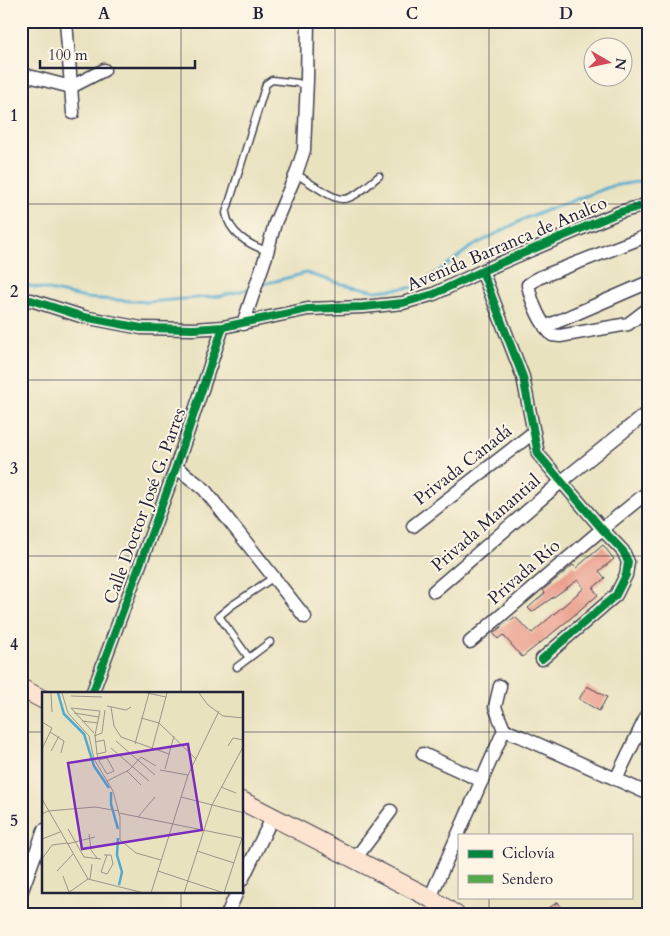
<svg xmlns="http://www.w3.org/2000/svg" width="670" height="936" viewBox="0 0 670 936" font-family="Cardo,serif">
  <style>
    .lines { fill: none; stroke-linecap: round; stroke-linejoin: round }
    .stream { stroke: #51aace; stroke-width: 3 }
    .building { fill: #ea9c8b }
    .lane-casing { stroke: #403f4f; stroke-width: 9 }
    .street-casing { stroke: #403f4f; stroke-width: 15 }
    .secondary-casing { stroke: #403f4f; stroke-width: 20 }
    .lane { stroke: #fff; stroke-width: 6 }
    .street { stroke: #fff; stroke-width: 12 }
    .secondary { stroke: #fde4d1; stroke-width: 18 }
    .quiet { stroke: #53aa46; stroke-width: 6; stroke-dasharray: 12 6; stroke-linecap: butt }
    .cycleway-casing { stroke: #fcf5e5; stroke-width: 11 }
    .cycleway { stroke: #00873e; stroke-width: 8 }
    .grid { fill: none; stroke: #22223b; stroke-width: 1; stroke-opacity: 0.55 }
    .labels { text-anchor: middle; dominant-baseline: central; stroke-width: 4; stroke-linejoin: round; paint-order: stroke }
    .street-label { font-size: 18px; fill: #22223b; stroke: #fcf5e5 }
    .inset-river { fill: none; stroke: #51aace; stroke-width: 2.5 }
    .inset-road { fill: none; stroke: #99958a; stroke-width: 1 }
    .view { fill: #7b2cbf; fill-opacity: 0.15; stroke: #7b2cbf; stroke-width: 2.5 }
    .inset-edge { fill: none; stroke: #22223b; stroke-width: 2.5 }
    .neatline { fill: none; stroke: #22223b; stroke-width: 2 }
    .grid-label { font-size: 16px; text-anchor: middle; font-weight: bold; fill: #22223b }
  </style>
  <rect width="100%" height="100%" fill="#fcf5e5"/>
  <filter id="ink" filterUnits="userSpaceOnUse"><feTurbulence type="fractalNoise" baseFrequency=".02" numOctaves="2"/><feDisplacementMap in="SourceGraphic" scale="10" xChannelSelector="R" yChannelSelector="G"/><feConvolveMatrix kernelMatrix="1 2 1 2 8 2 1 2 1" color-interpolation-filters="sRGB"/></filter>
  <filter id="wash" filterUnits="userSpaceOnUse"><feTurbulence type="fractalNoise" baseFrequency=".0096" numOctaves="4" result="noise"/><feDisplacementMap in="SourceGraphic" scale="20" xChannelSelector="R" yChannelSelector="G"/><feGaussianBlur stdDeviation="1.12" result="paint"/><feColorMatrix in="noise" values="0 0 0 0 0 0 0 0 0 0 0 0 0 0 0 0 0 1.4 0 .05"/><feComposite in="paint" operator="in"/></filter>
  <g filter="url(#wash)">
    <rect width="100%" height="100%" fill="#e9e2bf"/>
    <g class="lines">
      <path class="stream" d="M21,284L86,298L147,302L221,296L252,288
        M260,285L306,273L338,283L376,291L417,287L471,247L526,218L612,186L649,180"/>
    </g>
    <g id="blocks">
      <path class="building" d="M603,545L614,559L599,571L605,578L593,588L598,595L591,601V600L571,618L544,640L522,657L503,635L498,639L493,633L515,617L532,633L584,588L578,580L532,612L528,608L545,593L543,590L573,565L576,568Z
        M587,686L607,697L599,711L579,699Z
        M558,902L566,915H538Z"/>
    </g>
  </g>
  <g filter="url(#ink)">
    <use href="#blocks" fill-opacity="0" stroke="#403f4f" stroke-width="1"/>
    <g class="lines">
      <defs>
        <path id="lane" d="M296,174C307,180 331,199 342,199C354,200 370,183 379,176
          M267,251C249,245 229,233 226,213L266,84L272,80L298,83L307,86
          M249,658L219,616L231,606L274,577
          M237,667L270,642"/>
        <path id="street" d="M66,21L73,113
          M21,74L71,87L104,70
          M649,235L538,278L528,285C532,303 540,322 552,335L560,336L628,324L649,308
          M482,271L523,377L538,454L602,529L623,551L628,562L626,575L616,595L542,659
          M21,301L31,300L84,317L141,328L194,329L223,327L308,309L363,307L403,303L434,294L482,271L620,212L649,204
          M243,324L266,256L275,223L296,174L304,150L307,80L308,21
          M545,327L649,282
          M176,467L204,489L305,617
          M413,526L534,432
          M434,591L562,481L649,411
          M470,642L602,529L649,491
          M500,686L495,707L504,730
          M92,694L176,467L223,327
          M504,730L522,737L649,794
          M423,754L482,781
          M616,779L649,711
          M355,859L391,811
          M242,880L273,816
          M21,893L44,830
          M430,898L504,730
          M227,915L237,892
          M645,915L649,912"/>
        <path id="secondary" d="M21,688L44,700
          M242,801L430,898L456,915"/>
      </defs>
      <use href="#lane" class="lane-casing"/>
      <use href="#street" class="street-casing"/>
      <use href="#secondary" class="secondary-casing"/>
      <use href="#lane" class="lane"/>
      <use href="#street" class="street"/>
      <use href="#secondary" class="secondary"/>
      <path class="quiet" d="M242,872L245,874"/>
      <defs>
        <path id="cycleway" d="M482,271L523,377L538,454L602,529L623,551L628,562L626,575L616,595L542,659
          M21,301L31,300L84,317L141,328L194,329L223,327L308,309L363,307L403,303L434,294L482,271L620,212L649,204
          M92,694L176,467L223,327"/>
      </defs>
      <use href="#cycleway" class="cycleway-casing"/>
      <use href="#cycleway" class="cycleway"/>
    </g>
  </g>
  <path class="grid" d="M181,21V694M335,21V915M489,21V835M21,204H649M21,380H649M21,556H649M21,732H44M242,732H649M181,892V915M489,897V915"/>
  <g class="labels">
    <g class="street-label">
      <text transform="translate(507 244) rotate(-23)">Avenida Barranca de Analco</text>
      <text transform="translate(463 465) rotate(-38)">Privada Canadá</text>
      <text transform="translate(145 506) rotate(-70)">Calle Doctor José G. Parres</text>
      <text transform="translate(486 523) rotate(-41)">Privada Manantial</text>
      <text transform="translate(524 572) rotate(-41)">Privada Río</text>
    </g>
  </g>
  <g transform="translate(42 692)">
    <rect width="201" height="201" fill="#e9e2bf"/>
    <path class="inset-river" d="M16,1L22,22L42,42L52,74L67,96M69,100V112L76,137M76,146L75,163L80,180L77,193"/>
    <path class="inset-road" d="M9,1L10,20M20,1L26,21L47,44L52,67L71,99L78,125V148L94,161L119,168M105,1L124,5M157,1L166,13L181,24L202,26M29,4L60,5M65,14L84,18L89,15M69,15L72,34L79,45L127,62M29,16L52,41M29,16L58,19M32,21L57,25M99,26L117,31L154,67M40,29L56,31M0,30L10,36L0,57M8,40L22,49L19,61M52,44L60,41L63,18M74,49L113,83M53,50L62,48L64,60L55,62M93,52L107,1M186,54L191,46L202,48M69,56L107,89M110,57L125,1M9,59L17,44M57,68L65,66L72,79L65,82L57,69V68L55,62L53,43L58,19M123,77L132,44M118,78L146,83M85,79L99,93M65,89L87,78L99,65L114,74M179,95L194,101M139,105L202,121M0,107L46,187M77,121L200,146L182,201M0,122L6,119L53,115L77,119M96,125L113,105M26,137L42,165L59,167M47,142L49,158L55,166M0,147L18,140M25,152L53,145M155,159L192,171M62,163H69L71,172L65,182L59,180L65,163M0,167L10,153L25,151M15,179L31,162M116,179L182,201M21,184L27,200M46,187L102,201M48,187L50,172M26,201L46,187M109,201L146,83L177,19M142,201L170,113L202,53"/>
    <path class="view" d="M146,52L160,138L40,157L26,71Z"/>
    <rect width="201" height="201" class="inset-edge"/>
  </g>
  <rect width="670" height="936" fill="none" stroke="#fcf5e5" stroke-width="55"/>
  <rect x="458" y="834" width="175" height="65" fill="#fcf5e5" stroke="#a5a1a1"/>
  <rect x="468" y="850" width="25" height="8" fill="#00873e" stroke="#a5a1a1"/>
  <text x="502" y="858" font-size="15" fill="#22223b">Ciclovía</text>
  <rect x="468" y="875" width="25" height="8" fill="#53aa46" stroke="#a5a1a1"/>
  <text x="502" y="884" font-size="15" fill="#22223b">Sendero</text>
  <g transform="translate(608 62) rotate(99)"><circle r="24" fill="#fcf5e5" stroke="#a5a1a1"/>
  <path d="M0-4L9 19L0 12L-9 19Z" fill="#d1495b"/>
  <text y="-8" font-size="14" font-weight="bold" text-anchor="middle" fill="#22223b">N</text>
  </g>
  <path d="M40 60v8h155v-8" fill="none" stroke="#22223b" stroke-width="2.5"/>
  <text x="48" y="60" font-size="15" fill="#22223b" stroke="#fcf5e5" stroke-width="4" paint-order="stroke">100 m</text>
  <rect x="28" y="28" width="614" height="880" class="neatline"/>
  <g class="grid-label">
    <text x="104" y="19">A</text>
    <text x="258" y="19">B</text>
    <text x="412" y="19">C</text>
    <text x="566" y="19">D</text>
    <text x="14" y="121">1</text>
    <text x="14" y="297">2</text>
    <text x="14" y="474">3</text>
    <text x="14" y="650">4</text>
    <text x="14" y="826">5</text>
  </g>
</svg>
